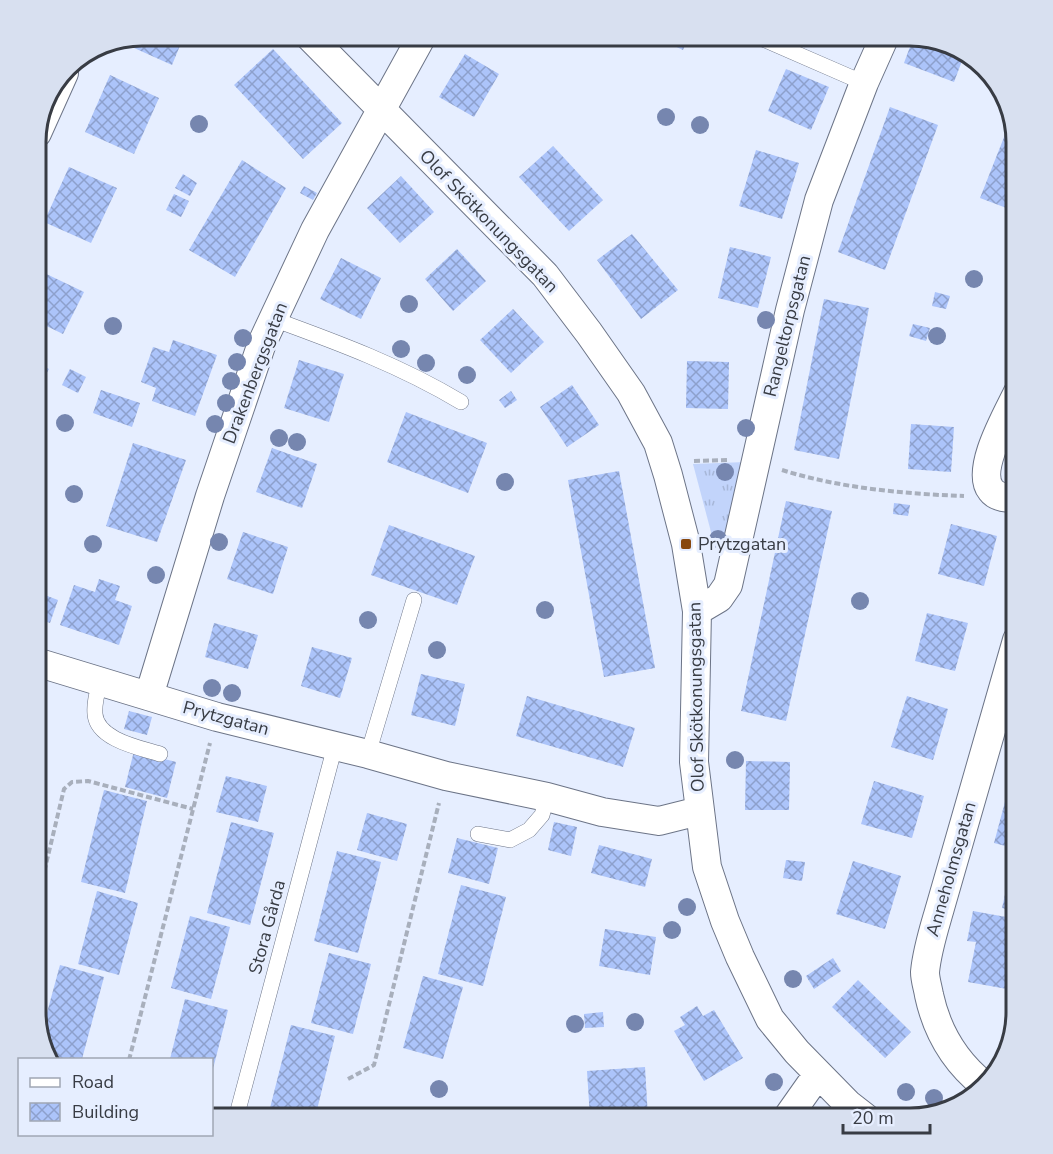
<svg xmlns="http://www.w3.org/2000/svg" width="1053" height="1154" viewBox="0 0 1053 1154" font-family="'Nunito Sans',sans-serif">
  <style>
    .park { fill: url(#park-tufts) }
    .building { fill: url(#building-cross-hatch) }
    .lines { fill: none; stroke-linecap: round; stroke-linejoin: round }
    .lane-casing { stroke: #6c7487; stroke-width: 16 }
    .street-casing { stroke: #6c7487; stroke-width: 30 }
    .path { stroke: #a8afbc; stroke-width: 4; stroke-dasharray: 6 3; stroke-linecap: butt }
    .lane { stroke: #fff; stroke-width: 15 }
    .street { stroke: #fff; stroke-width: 28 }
    .tree { fill: #7686af }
    .poi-dot { fill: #88490f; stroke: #e6eeff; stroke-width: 2 }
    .labels { text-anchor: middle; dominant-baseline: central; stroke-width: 6; stroke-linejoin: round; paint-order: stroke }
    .street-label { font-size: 18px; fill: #383c44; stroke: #e6eeff }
    .poi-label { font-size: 18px; fill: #383c44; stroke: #e6eeff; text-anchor: start }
    .rim { fill: none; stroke: #383c44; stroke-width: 3 }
  </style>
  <defs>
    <pattern id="park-tufts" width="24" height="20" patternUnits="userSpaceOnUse" patternTransform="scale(1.5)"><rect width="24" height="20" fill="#c2d4fb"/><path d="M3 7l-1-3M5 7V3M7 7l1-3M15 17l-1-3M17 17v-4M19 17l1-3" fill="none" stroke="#a7b7d8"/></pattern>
    <pattern id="building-cross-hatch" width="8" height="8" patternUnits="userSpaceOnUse" patternTransform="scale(1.5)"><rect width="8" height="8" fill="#acc4fa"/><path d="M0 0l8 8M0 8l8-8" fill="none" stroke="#8da0cc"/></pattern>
  </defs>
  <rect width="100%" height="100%" fill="#e6eeff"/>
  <path class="park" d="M746,462L723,548L715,547L693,464Z"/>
  <path class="building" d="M142,36H184L172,65L123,43Z
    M653,36H689L683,50Z
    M914,36L958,47L965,53L954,82L904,63Z
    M273,49L342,123L303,159L234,85Z
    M465,54L499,74L474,117L439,97Z
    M786,69L829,87L811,130L768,111Z
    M110,75L159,98L134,154L85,132Z
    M890,107L938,125L885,270L838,252Z
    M1010,122L1017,142V212L980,198Z
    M553,146L603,200L569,231L519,177Z
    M756,150L799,163L782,219L739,206Z
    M242,160L286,188L235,277L189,250Z
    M69,167L117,188L91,243L44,222Z
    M183,174L197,183L190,196L175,188Z
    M401,176L434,212L400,243L367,208Z
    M304,186L317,193L313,200L300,193Z
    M174,194L189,201L181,217L166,210Z
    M632,234L678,290L641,319L597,260Z
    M730,247L771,257L758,308L718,298Z
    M457,249L486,281L453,311L425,279Z
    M341,258L381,278L361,319L320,299Z
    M36,269L84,292L63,334L36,321Z
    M935,292L950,296L946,309L932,306Z
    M824,299L869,308L839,459L794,450Z
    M513,309L544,342L511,373L480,340Z
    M913,324L930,328L926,341L909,336Z
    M173,340L217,355L195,416L152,401L156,388L141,382L153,347L169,352Z
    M299,360L344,374L329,422L284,408Z
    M687,361L729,362L728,409L686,408Z
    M36,362L49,369L36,392Z
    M70,369L86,377L78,393L62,385Z
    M572,385L599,425L567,447L540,407Z
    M101,390L140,403L132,427L93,413Z
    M511,391L517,400L505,408L499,400Z
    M406,412L487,443L468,493L387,462Z
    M1011,421H1017V462H1010Z
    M911,424L954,427L951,472L908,469Z
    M133,443L186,460L157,542L106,526Z
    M272,448L317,464L302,508L256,492Z
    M619,471L655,668L604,677L568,480Z
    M786,501L832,511L786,721L741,711Z
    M894,503L910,505L908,516L893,514Z
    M951,524L997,536L984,586L938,574Z
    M389,525L475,556L457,605L371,575Z
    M243,532L288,547L273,594L227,579Z
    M99,579L120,586L115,600L132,606L119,645L60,625L74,585L95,592Z
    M42,594L58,600L50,623L36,618V609Z
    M927,613L968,623L955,671L915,661Z
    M214,623L258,635L248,669L205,657Z
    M312,647L352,658L340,698L301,686Z
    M421,674L465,684L455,726L411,715Z
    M527,696L635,728L623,767L516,736Z
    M907,696L948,709L933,760L891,747Z
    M129,711L152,717L147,735L124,729Z
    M134,751L176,762L167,798L125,787Z
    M746,761L790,762L789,810H745Z
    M226,776L267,786L258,822L216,812Z
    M874,781L924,796L912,838L861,824Z
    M104,790L147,801L125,893L81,882Z
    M1006,798L1017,801V849L994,843Z
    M367,813L407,824L397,861L357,850Z
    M231,822L274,833L250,925L207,913Z
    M554,822L577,827L571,856L548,850Z
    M457,838L498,848L489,884L448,873Z
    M599,845L652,859L645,887L591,873Z
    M337,851L381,862L358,953L314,941Z
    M786,860L805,862L802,881L783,878Z
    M853,861L901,876L885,929L836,914Z
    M461,885L506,897L483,986L438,974Z
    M1006,890L1017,893L1014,911L1002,908Z
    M97,891L138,903L119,975L78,964Z
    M973,911L1017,919V933L1007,989L968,982L976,942L967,941Z
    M190,916L230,927L211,999L171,988Z
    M605,929L656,937L650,975L599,966Z
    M329,953L371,964L353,1034L311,1023Z
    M833,958L841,971L814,989L806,976Z
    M60,965L104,977L82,1059H52L42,1031Z
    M423,976L463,987L443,1059L403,1048Z
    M858,980L911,1032L885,1058L832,1007Z
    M185,999L228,1010L212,1073V1059H170Z
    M697,1006L703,1016L714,1010L743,1058L704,1081L674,1031L685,1025L680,1017Z
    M603,1012L604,1027L585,1028L584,1014Z
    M291,1025L335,1036L315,1118L268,1116Z
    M645,1067L648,1118H590L587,1071Z"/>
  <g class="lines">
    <defs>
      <path id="lane" d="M756,36L864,83
        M273,319C339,343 401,366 461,402
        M100,682C97,693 94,703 95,714C97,740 141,748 160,754
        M368,754L414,600
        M478,834L510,840L529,830L542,815L547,797
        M236,1118L335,746"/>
      <path id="street" d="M309,36L545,275L589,333L631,393L658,443L668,475L686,544L697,611L694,762L707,867L725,921L740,957L770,1019L797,1052L848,1104L866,1118
        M37,133L64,73
        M1017,394C1007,415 975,470 991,490C997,498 1008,498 1017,498
        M697,611L719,598L728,585L790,310L819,200L864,83L885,36
        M36,662L217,717L368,754L446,776L547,797L602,812L659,821L699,811
        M149,696L210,496L262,343L315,230L422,36
        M984,1085C955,1062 937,1032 929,995C928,988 925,980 925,972C927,950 934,929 940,908L1017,640
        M787,1118L818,1074"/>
    </defs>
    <use href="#lane" class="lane-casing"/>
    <use href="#street" class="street-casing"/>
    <path class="path" d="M694,461L728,460
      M782,470C839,488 905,494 964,496
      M36,906L64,789L72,782L88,781L193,809
      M129,1060L210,743
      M348,1079L374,1065L439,803"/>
    <use href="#lane" class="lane"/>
    <use href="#street" class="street"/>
  </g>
  <g class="tree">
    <circle cx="666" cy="117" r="9"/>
    <circle cx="199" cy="124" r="9"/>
    <circle cx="700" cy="125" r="9"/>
    <circle cx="974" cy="279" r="9"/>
    <circle cx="409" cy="304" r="9"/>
    <circle cx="766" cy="320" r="9"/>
    <circle cx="113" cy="326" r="9"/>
    <circle cx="937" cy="336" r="9"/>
    <circle cx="243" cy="338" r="9"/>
    <circle cx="401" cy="349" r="9"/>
    <circle cx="237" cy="362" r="9"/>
    <circle cx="426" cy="363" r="9"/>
    <circle cx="467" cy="375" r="9"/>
    <circle cx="231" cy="381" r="9"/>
    <circle cx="226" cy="403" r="9"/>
    <circle cx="65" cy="423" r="9"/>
    <circle cx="215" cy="424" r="9"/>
    <circle cx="746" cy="428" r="9"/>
    <circle cx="279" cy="438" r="9"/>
    <circle cx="297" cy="442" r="9"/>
    <circle cx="725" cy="472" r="9"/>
    <circle cx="505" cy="482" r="9"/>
    <circle cx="74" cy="494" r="9"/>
    <circle cx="718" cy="539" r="9"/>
    <circle cx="219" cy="542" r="9"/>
    <circle cx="93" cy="544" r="9"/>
    <circle cx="156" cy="575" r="9"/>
    <circle cx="860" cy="601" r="9"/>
    <circle cx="545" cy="610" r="9"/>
    <circle cx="368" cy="620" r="9"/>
    <circle cx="437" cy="650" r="9"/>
    <circle cx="212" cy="688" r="9"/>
    <circle cx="232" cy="693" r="9"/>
    <circle cx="735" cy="760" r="9"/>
    <circle cx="687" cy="907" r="9"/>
    <circle cx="672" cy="930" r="9"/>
    <circle cx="793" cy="979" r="9"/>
    <circle cx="635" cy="1022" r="9"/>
    <circle cx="575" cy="1024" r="9"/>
    <circle cx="774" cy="1082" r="9"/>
    <circle cx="439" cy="1089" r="9"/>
    <circle cx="906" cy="1092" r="9"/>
    <circle cx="934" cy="1098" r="9"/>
  </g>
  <rect class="poi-dot" x="680" y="538" width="12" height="12" rx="3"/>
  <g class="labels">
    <g class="street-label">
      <text transform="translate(489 221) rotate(46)">Olof Skötkonungsgatan</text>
      <text transform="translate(787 326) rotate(-76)">Rangeltorpsgatan</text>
      <text transform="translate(255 373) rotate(-69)">Drakenbergsgatan</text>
      <text transform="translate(696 697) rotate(-91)">Olof Skötkonungsgatan</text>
      <text transform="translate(226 718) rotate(15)">Prytzgatan</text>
      <text transform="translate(951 869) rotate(-74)">Anneholmsgatan</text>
      <text transform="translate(267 927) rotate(-75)">Stora Gårda</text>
    </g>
    <g class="poi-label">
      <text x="698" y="544">Prytzgatan</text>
    </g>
  </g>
  <path d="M0 0H1053V1154H0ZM142 46H910A96 96 0 0 1 1006 142V1012A96 96 0 0 1 910 1108H142A96 96 0 0 1 46 1012V142A96 96 0 0 1 142 46Z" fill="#d8e0f0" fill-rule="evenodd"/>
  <path class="rim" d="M142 46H910A96 96 0 0 1 1006 142V1012A96 96 0 0 1 910 1108H142A96 96 0 0 1 46 1012V142A96 96 0 0 1 142 46Z"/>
  <rect x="18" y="1058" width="195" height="78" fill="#e6eeff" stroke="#a0a7b4" stroke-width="1.5"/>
  <rect x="30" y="1078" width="30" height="9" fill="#ffffff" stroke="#a0a7b4" stroke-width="1.5"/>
  <text x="72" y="1088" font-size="18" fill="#383c44">Road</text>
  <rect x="30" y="1103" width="30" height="18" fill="url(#building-cross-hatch)" stroke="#a0a7b4" stroke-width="1.5"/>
  <text x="72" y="1118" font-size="18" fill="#383c44">Building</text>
  <path d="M843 1124v9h87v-9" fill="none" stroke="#383c44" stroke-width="3"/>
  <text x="852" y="1124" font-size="18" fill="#383c44" stroke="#e6eeff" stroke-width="4.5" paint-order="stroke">20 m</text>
</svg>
